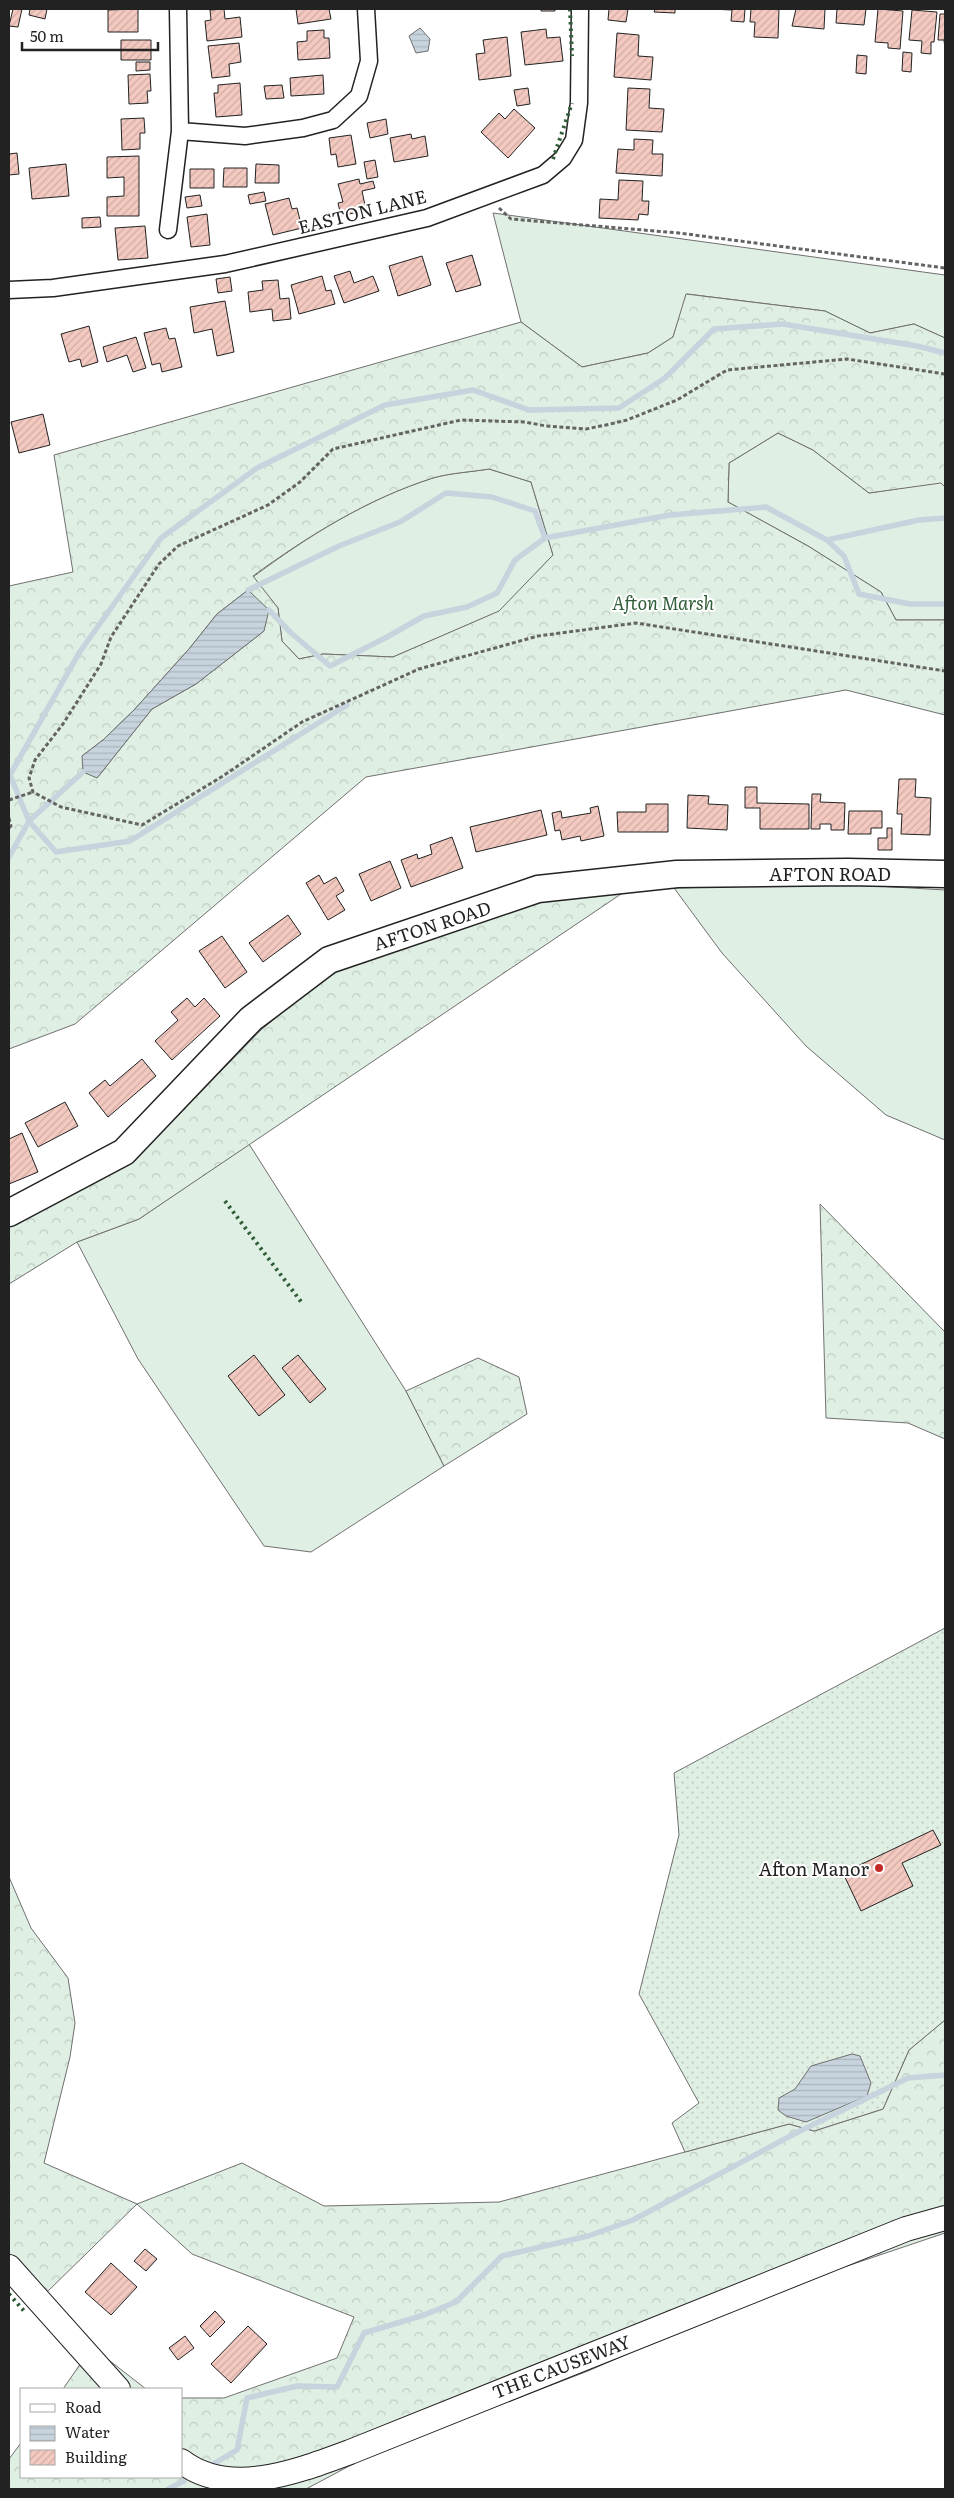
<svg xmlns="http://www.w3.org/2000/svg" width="954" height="2498" viewBox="0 0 954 2498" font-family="Literata,serif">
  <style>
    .grass { fill: #e0efe3; stroke: #6f6f6f }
    .forest { fill: url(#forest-crowns); stroke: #6f6f6f; fill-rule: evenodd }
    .garden { fill: url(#garden-dots); stroke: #6f6f6f }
    .water { fill: url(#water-rules); stroke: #6f6f6f }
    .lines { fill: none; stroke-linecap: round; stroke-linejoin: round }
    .stream { stroke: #c7d3dd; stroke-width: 5.5 }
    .building { fill: url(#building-hatch); stroke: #222 }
    .street-casing { stroke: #222; stroke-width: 19 }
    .secondary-casing { stroke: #222; stroke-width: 26 }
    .primary-casing { stroke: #222; stroke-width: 29 }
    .path { stroke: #646464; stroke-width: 3; stroke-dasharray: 4 2.5; stroke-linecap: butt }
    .street { stroke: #fff; stroke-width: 16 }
    .secondary { stroke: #fff; stroke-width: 24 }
    .primary { stroke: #fff; stroke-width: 26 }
    .hedge { stroke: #2f5e38; stroke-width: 4; stroke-dasharray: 2.5 4; stroke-linecap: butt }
    .poi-dot { fill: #c62828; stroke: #fff; stroke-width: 2 }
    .labels { text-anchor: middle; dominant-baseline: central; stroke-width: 4; stroke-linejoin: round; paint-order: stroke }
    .street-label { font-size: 18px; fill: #222; stroke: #fff }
    .park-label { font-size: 18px; font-style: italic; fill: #2f5e38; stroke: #fff }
    .poi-label { font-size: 18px; fill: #222; stroke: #fff; text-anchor: end }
  </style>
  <defs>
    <pattern id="forest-crowns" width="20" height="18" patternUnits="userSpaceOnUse" patternTransform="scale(1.25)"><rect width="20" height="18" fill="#e0efe3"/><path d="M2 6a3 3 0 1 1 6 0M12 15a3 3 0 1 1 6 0" fill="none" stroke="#c0cdc2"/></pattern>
    <pattern id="garden-dots" width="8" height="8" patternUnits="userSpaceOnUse" patternTransform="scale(1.25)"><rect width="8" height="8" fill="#e0efe3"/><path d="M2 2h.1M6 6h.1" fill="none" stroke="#c0cdc2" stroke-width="1.8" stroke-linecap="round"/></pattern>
    <pattern id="water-rules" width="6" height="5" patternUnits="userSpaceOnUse" patternTransform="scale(1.25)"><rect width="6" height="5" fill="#c7d3dd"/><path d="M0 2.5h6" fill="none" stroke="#abb5bd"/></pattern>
    <pattern id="building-hatch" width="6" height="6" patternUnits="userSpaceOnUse" patternTransform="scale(1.25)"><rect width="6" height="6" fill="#f3c9c0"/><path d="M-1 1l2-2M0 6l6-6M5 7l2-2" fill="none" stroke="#d0aca5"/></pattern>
  </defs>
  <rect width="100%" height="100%" fill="#fff"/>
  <path class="grass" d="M493,213L945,275V338L914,324L870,333L825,311L687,294L673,337L648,353L582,367L521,322Z
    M778,433L813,450L869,493L942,482L945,487V620H896L881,592L808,546L728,502L729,463Z
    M489,469L531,482L553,555L500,611L393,657L323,654L299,659L282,641L278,608L253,577C308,536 367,499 433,478C450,473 471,472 489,469Z
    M842,884L945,890V1140L886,1115L806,1046L722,953L674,888Z
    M249,1144L406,1391L444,1466L311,1552L264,1546L138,1359L77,1242L139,1219Z"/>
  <path class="forest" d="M686,294L825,311L870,333L914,324L945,338V487L941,483L869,493L813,450L778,433L729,463L728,502L808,546L881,592L896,620H945V715L846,690L366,777L75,1024L9,1049V586L73,572L54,455L521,322L582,367L648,353L673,337ZM489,469L531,482L553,555L499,611L393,657L323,654L299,659L282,641L278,608L253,576C308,536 367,499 433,478C450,473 471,472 489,469ZM248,590L264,631L196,684L152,709L97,778L82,756L103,740L134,710L189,649L217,614Z
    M624,892L139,1219L77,1242L9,1284V1223L132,1162L261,1030L337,967L537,898Z
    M820,1204L945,1332V1439L908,1423L826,1418Z
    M478,1358L519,1377L527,1414L444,1466L406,1391Z
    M9,1877L31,1928L68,1978L75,2023L70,2057L44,2163L137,2204L242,2163L324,2206L499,2202L789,2124L814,2131L883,2109L909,2050L945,2020V2233L770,2292L588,2371L372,2454L306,2489H9V2459L21,2443V2477H181V2398H224L337,2358L354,2317L192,2254L137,2204L44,2295L9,2258Z
    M92,2347L146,2389H63Z"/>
  <path class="garden" d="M945,1628V2020L909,2050L883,2109L814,2131L789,2124L685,2152L672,2123L699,2103L639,1994L679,1835L674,1773Z"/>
  <path class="water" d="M420,28L430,39L428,51L416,53L409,36Z
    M248,590L269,610L264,631L196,684L152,709L97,778L83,772L82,756L103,740L134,710L189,649L217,614Z
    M852,2054L860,2056L871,2083L867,2096L806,2122L786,2116L778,2110L779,2098L795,2089L811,2066Z"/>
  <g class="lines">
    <path class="stream" d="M827,540L919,520L945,518
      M248,590L339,546L400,522L446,493L492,497L535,511L545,538
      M269,610L291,633L330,666L387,637L424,616L467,607L497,593L515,560L545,538L670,515L766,507L827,540L844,556L859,594L910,604H945
      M347,705L130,841L56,852L29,821L10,775L79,653L161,538L257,468L385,405L473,390L529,410L619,408L665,378L714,329L783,324L917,346L945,353
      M9,857L29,821L83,772
      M208,2467L237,2450L247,2398L297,2386L337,2387L364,2333L424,2315L456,2302L502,2256L588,2236L633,2220L796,2133L908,2078L945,2075
      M168,2489L184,2481"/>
  </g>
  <path class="building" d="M13,9H22L18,27L9,26Z
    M30,9H47L45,19L29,15Z
    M138,9V32H108V10Z
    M224,9L225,19L240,17L242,37L207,41L205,21L211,20L210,10Z
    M296,9H329L331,19L298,24Z
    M541,9H555V11H541Z
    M609,9H628L626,22L608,20Z
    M655,9H675V13L654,12Z
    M709,9H745L744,22L731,21L732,10Z
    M751,9H779L778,38L754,37L755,22H750Z
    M796,9H825L824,29L792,26Z
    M837,9H866L864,25L836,23Z
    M878,9L903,11L900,49L888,48V43L875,42Z
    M912,10L937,12L934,42H931V54L921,53L922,41L909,40Z
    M940,14H945V49L944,40H938Z
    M546,29L547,38L560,37L563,61L525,65L521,32Z
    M324,30V38H329L330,58L298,60L297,42L307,41V31Z
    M617,33L639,35L638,56L653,57L651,80L614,77Z
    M507,37L511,76L479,80L476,54L485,53L483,40Z
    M121,40H151V60H121Z
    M239,43L241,62L229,64L230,76L212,78L208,46Z
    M903,52L912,53L911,72L902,71Z
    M857,55L867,56L866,74L856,73Z
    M136,62H150V70L136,71Z
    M150,74L151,91H147L148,103L129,104L128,75Z
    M323,75L324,94L291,96L290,78Z
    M240,83L242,115L216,117L214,93H218V85Z
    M282,85L284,98L266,99L264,86Z
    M528,88L530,104L517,106L514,90Z
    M628,88L650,89L649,108L664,109L662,132L626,130Z
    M514,109L535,128L508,158L481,132L499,113L505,119Z
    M144,118L145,133H140V149L122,150L121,119Z
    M386,119L388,134L370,138L367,123Z
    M411,134L412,139L425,136L428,156L394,162L390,138Z
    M351,135L356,164L338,167L336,154L331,155L329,138Z
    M634,139L653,140L652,154H663L662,176L616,173L618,149L634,150Z
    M17,153L19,174L9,175V154Z
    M139,156V216H107V197L124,196V177L107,178V157Z
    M375,160L378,177L367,179L364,162Z
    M66,164L69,196L32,199L29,168Z
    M256,164L279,165V183H255Z
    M224,168H247V187H223Z
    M190,169H214V188H190Z
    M359,179L360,184L373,181L375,188L362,191L366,210L341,216L338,203L343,202L338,184Z
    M619,180L643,181L642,201H649L648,215L639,214L638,220L599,218L600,199L618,200Z
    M264,192L266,201L250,204L248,195Z
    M200,195L202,206L187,208L185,197Z
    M289,198L292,209L297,208L302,228L273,235L265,204Z
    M207,214L210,245L191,247L187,217Z
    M100,217L101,227L82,228V218Z
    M145,226L148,258L118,260L115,228Z
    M472,255L481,285L456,292L446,263Z
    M422,256L431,285L398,296L389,266Z
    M350,271L354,283L373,276L379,291L344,303L334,276Z
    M322,276L326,291L331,290L335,304L299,314L291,285Z
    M230,277L232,291L218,293L216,279Z
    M278,280L280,299L289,298L291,319L273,321L272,309L250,312L248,292L263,290L262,281Z
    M225,301L234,352L217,356L212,329L194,333L190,307Z
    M89,326L98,362L82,367L80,359L69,362L61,334Z
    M166,328L169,339L175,338L182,367L162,372L160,363L152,365L144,333Z
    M136,337L146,368L133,372L127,355L107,362L103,347Z
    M43,414L50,445L19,453L11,422Z
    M899,779H916L915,797L931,798L930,835L901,834L902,814H897Z
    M745,787H757V803L809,804V829H760V808H745Z
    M812,794H821L820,802L845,803L844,830H831V824H820V829H811Z
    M688,795L709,796L708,804L728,805L727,830L687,828Z
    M646,804H668V832H618L617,812H646Z
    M598,806L604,836L581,841L580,836L562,840L560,830L555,831L552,813L561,811L562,818L591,813L590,808Z
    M541,810L547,835L476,852L470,827Z
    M849,811H882V828H871V834H848Z
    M887,828H892V850H878V838H887Z
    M452,837L463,868L411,887L401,860L417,854L418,859L432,854L430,845Z
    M390,861L401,888L371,901L359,874Z
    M319,875L324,884L336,877L344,891L336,896L345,910L328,920L306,883Z
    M288,915L301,934L263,962L249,943Z
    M222,936L247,972L225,988L199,951Z
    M187,998L195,1007L204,998L220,1016L172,1060L155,1041L178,1020L171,1012Z
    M142,1059L156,1076L108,1117L89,1093L105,1080L110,1086Z
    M65,1102L78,1126L38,1147L25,1123Z
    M22,1133L38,1172L9,1184V1139Z
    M254,1355L285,1395L259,1416L228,1376Z
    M298,1355L326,1389L310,1403L282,1368Z
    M933,1830L941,1845L902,1863L913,1886L861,1911L843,1873Z
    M145,2249L157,2259L146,2271L134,2261Z
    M111,2263L137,2287L111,2315L85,2292Z
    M215,2311L225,2322L210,2337L200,2326Z
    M248,2326L267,2344L231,2383L211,2364Z
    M185,2336L194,2348L178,2360L169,2348Z"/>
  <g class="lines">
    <defs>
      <path id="street" d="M178,9L180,131
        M168,230L180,131L245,136L303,128L333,120L359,96L369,61L366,9
        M9,290L53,288L225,264L427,218L543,175L563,158L574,140L579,103L580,9"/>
      <path id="secondary" d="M9,2267L118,2389
        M181,2461C229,2498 296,2472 350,2452L906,2229L945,2218"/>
      <path id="primary" d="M9,1213L124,1152L251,1019L329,960L538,889L677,874L848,872L945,874"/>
    </defs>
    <use href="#street" class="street-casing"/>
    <use href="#secondary" class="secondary-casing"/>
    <use href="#primary" class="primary-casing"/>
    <path class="path" d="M499,208L511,219L679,233L945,268
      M945,374L847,359L727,370L677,400L627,420L606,425L586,429L546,426L525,422L461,420L333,449L300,482L268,505L178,546L159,564L111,637L101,664L63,724L35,760L29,778L33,792L61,807L142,825L223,776L302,722L419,669L538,636L636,623L945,671
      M9,800L33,792
      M9,818L11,826L9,828"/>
    <use href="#street" class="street"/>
    <use href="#secondary" class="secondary"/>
    <use href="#primary" class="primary"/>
    <path class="hedge" d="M570,9L572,56
      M553,159L572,103
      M225,1201L302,1303
      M9,2294L25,2312"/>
  </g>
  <circle class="poi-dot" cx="879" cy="1868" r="5"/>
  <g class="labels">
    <g class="street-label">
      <text transform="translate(362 211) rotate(-14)">EASTON LANE</text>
      <text x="830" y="873">AFTON ROAD</text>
      <text transform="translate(432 925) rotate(-18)">AFTON ROAD</text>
      <text transform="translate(561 2366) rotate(-21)">THE CAUSEWAY</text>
    </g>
    <g class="park-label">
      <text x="663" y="602">Afton Marsh</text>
    </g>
    <g class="poi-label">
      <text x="869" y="1868">Afton Manor</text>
    </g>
  </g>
  <rect width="954" height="2498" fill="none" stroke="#222222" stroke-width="20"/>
  <rect x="20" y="2388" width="162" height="90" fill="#ffffff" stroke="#a7a7a7"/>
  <rect x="30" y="2404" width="25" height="8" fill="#ffffff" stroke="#a7a7a7"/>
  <text x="65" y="2413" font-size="15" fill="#222222">Road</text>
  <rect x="30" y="2426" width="25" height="15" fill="url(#water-rules)" stroke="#a7a7a7"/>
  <text x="65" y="2438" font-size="15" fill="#222222">Water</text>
  <rect x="30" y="2450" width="25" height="15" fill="url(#building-hatch)" stroke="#a7a7a7"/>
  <text x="65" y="2463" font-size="15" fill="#222222">Building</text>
  <path d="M22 42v8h136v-8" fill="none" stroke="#222222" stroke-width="2.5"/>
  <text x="30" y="42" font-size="15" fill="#222222" stroke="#ffffff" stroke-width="4" paint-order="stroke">50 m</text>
</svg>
